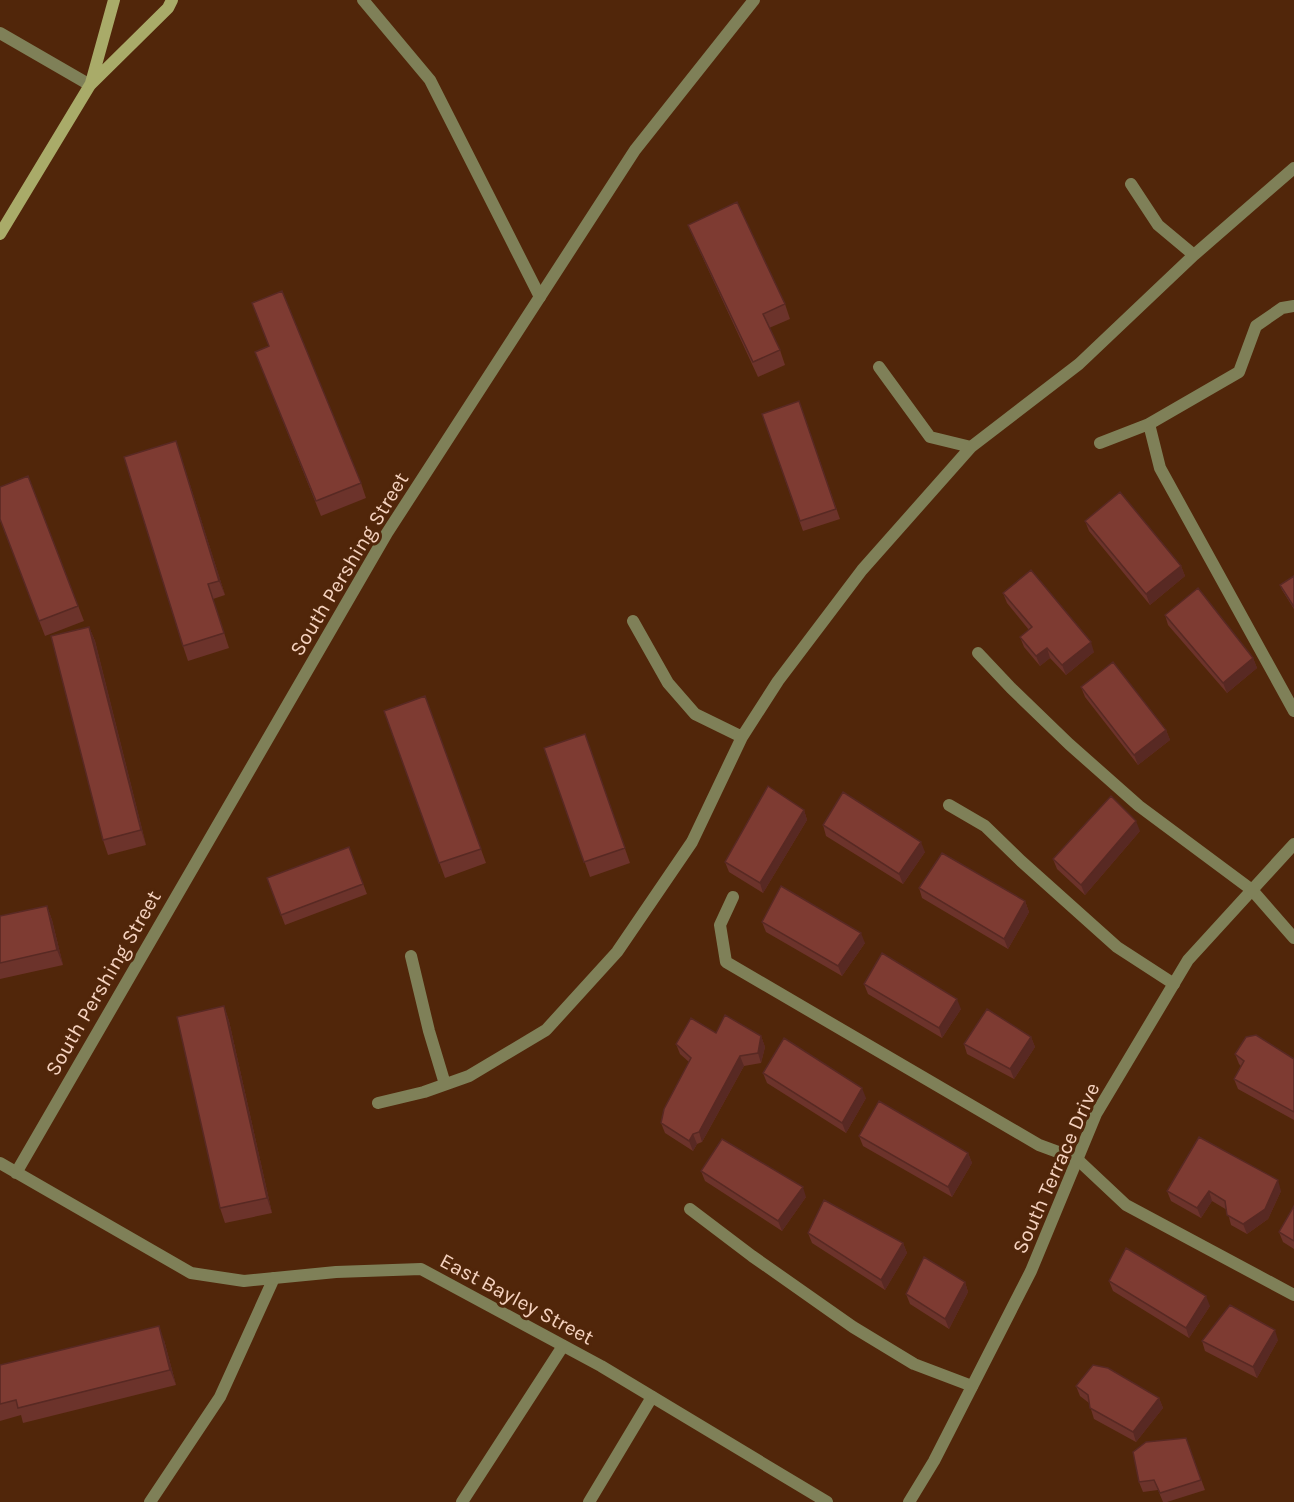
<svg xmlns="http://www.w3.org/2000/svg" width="1294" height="1502" viewBox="0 0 1294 1502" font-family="Karla,sans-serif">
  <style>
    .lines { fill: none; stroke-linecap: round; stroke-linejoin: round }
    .lane { stroke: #7f8058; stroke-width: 12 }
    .street { stroke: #7f8058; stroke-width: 12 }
    .secondary { stroke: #a9ab69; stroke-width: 12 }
    .wall { fill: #6c332b }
    .shaded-wall { fill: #582923 }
    .building { fill: #7e3b32; stroke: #582923; stroke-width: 1.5 }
    .labels { text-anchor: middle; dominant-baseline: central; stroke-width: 6; stroke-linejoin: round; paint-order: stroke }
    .street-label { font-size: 21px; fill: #f6d3c0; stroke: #51260a }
  </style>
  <rect width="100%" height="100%" fill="#51260a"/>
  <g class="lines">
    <path class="lane" d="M363,0L430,80L540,297
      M0,33L90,85
      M1131,184L1158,225L1194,255
      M1294,306L1282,308L1256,326L1239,372L1149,424L1160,468L1294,711
      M879,367L930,437L971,447
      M1100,443L1149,424
      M633,621L668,683L695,714L742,737
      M978,653L1011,688L1069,744L1139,806L1252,890L1294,938
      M949,805L985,826L1021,861L1117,947L1174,984
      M733,897L720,925L726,962L1039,1145L1077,1159L1126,1205L1294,1295
      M411,956L429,1031L445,1084
      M378,1103L424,1092L469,1076L546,1030L617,952L692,842L742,737L778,681L862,570L971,447L1079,364L1194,255L1294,168
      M690,1209L752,1256L853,1327L914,1364L972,1386
      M150,1502L220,1397L274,1278
      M462,1502L563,1346
      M589,1502L652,1397"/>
    <path class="street" d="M0,1163L191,1273L244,1281L336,1272L421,1269L601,1366L827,1502
      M16,1173L387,533L635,150L754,0
      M909,1502L934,1461L1031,1271L1096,1114L1188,960L1294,844"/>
    <path class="secondary" d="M91,83L114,0
      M0,234L90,85L168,8L172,0"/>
  </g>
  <path class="wall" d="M688,225L785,304L790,319L769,328L780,350L785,365L758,377L694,239Z
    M252,303L361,483L366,498L321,516L255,352L269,347Z
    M799,401L840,519L803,531L762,414Z
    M176,441L225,595L213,599L229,648L188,661L183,646Z
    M28,476L84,621L45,636L0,520Z
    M1085,521L1181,566L1185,576L1150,605L1089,531Z
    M1294,576V609L1282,590L1280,585Z
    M1003,593L1094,652L1066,675L1050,658L1040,666L1024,647L1020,637L1029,630L1007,603Z
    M1165,615L1253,658L1257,668L1227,693L1168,625Z
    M89,627L95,641L146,845L108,855L103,840Z
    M1081,687L1166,730L1170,740L1138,765L1085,697Z
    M425,696L486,863L445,878L384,711Z
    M585,734L630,863L590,877L544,748Z
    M804,810L807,820L763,893L729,872L725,862Z
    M823,825L925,852L903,884L826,836Z
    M1140,831L1085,895L1057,869L1053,859Z
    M349,847L367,894L285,925L267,878Z
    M919,888L1025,901L1029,912L1008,949L922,898Z
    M47,906L52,920L63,965L0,979V916Z
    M762,922L865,943L842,976L766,932Z
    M864,984L961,1009L942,1038L868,994Z
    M224,1006L229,1021L272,1213L225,1223L220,1208Z
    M716,1033L761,1036L765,1047L761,1063L744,1066L702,1142L697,1144L693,1151L665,1133L661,1123L689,1062L680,1054L676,1044Z
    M1031,1037L1035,1047L1014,1079L967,1054L964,1044Z
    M1235,1054L1294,1059V1120L1238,1089L1234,1079L1241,1066L1239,1064Z
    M763,1073L866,1098L846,1133L767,1083Z
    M859,1136L968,1153L972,1163L952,1197L863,1146Z
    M701,1171L806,1197L782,1231L705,1181Z
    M1167,1191H1281L1268,1219L1247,1234L1231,1225L1227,1210L1212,1201L1201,1218L1171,1201Z
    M1294,1206V1249L1283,1242L1279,1232Z
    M808,1233L903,1243L907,1253L885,1290L812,1243Z
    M1109,1281L1210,1306L1189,1338L1113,1291Z
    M965,1282L968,1292L949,1329L910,1304L906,1294Z
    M164,1340L176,1385L23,1423L21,1415L0,1421V1365Z
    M1278,1340L1257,1378L1205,1351L1202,1341Z
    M1076,1386L1159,1398L1163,1408L1136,1442L1094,1419L1089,1403L1080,1396Z
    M1186,1438L1205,1490L1167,1502H1163L1158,1490L1143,1492L1139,1482Z"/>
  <path class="shaded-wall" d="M176,441L181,456L225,595L219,581Z
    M1181,566L1185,576L1150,605L1146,594Z
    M89,627L95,641L146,845L141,830Z
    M1091,642L1094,652L1066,675L1062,665Z
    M1047,648L1050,658L1040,666L1036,656Z
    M1253,658L1257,668L1227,693L1223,683Z
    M1166,730L1170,740L1138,765L1134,755Z
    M804,810L807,820L763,893L760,883Z
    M1136,821L1140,831L1085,895L1081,885Z
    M921,842L925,852L903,884L899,874Z
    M1025,901L1029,912L1008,949L1004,939Z
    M47,906L52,920L63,965L57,950Z
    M861,933L865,943L842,976L838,966Z
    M957,999L961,1009L942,1038L939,1028Z
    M224,1006L229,1021L272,1213L267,1198Z
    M761,1036L765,1047L761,1063L758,1053Z
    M1031,1037L1035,1047L1014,1079L1010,1069Z
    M740,1056L744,1066L702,1142L699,1132Z
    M862,1088L866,1098L846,1133L842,1123Z
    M693,1134L697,1144L693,1151L689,1141Z
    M968,1153L972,1163L952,1197L948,1187Z
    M1278,1180L1281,1191L1268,1219L1247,1234L1243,1224Z
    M803,1187L806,1197L782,1231L778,1221Z
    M1209,1191L1212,1201L1201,1218L1197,1208Z
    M903,1243L907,1253L885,1290L881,1280Z
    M965,1282L968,1292L949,1329L945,1319Z
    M1206,1296L1210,1306L1189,1338L1186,1328Z
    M159,1326L164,1340L176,1385L170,1370Z
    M1275,1330L1278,1340L1257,1378L1253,1367Z
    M1159,1398L1163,1408L1136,1442L1133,1432Z"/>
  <path class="building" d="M737,202L785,304L763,314L780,350L753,362L688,225Z
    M282,291L361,483L316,501L255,352L269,346L252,303Z
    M799,401L836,509L800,521L762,414Z
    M176,441L219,581L208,584L224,633L183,646L124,457Z
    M28,476L78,606L39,621L0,519V487Z
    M1120,492L1181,566L1146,594L1085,521Z
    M1031,570L1091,642L1062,665L1047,648L1036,656L1020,637L1032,627L1003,593Z
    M1294,576V607L1280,585Z
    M1198,588L1253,658L1223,683L1165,615Z
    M89,627L141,830L103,840L51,636Z
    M1113,662L1166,730L1134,755L1081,687Z
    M425,696L481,849L439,863L384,711Z
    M585,734L625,848L584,862L544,748Z
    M768,786L804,810L760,883L725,862Z
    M843,792L921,842L899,874L823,825Z
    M1111,796L1136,821L1081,885L1053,859Z
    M349,847L363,884L281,915L267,878Z
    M942,853L1025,901L1004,939L919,888Z
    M781,886L861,933L838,966L762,922Z
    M47,906L57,950L0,963V916Z
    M882,953L957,999L939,1028L864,984Z
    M224,1006L267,1198L220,1208L177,1017Z
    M987,1009L1031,1037L1010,1069L964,1044Z
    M725,1015L761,1036L758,1053L740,1056L699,1132L693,1134L689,1141L661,1123L664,1109L691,1058L676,1044L691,1018L716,1033Z
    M1256,1035L1294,1059V1112L1234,1079L1244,1061L1235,1054L1246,1037Z
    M784,1038L862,1088L842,1123L763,1073Z
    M879,1101L968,1153L948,1187L859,1136Z
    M1199,1137L1278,1180L1265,1209L1243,1224L1227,1215L1225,1201L1209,1191L1197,1208L1167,1191Z
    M722,1139L803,1187L778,1221L701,1171Z
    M824,1200L903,1243L881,1280L808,1233Z
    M1294,1206V1241L1279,1232Z
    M1126,1248L1206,1296L1186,1328L1109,1281Z
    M924,1257L965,1282L945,1319L906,1294Z
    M1230,1305L1275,1330L1253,1367L1202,1341Z
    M159,1326L170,1370L18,1408L16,1400L0,1404V1365Z
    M1093,1365L1108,1368L1159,1398L1133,1432L1090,1408L1088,1395L1076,1386Z
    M1186,1438L1201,1480L1160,1493L1154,1480L1139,1482L1133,1452L1146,1442Z"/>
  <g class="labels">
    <g class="street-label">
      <text transform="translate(349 564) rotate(-59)">South Pershing Street</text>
      <text transform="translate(103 983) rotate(-60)">South Pershing Street</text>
      <text transform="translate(1056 1168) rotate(-66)">South Terrace Drive</text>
      <text transform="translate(517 1299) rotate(28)">East Bayley Street</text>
    </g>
  </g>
</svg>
